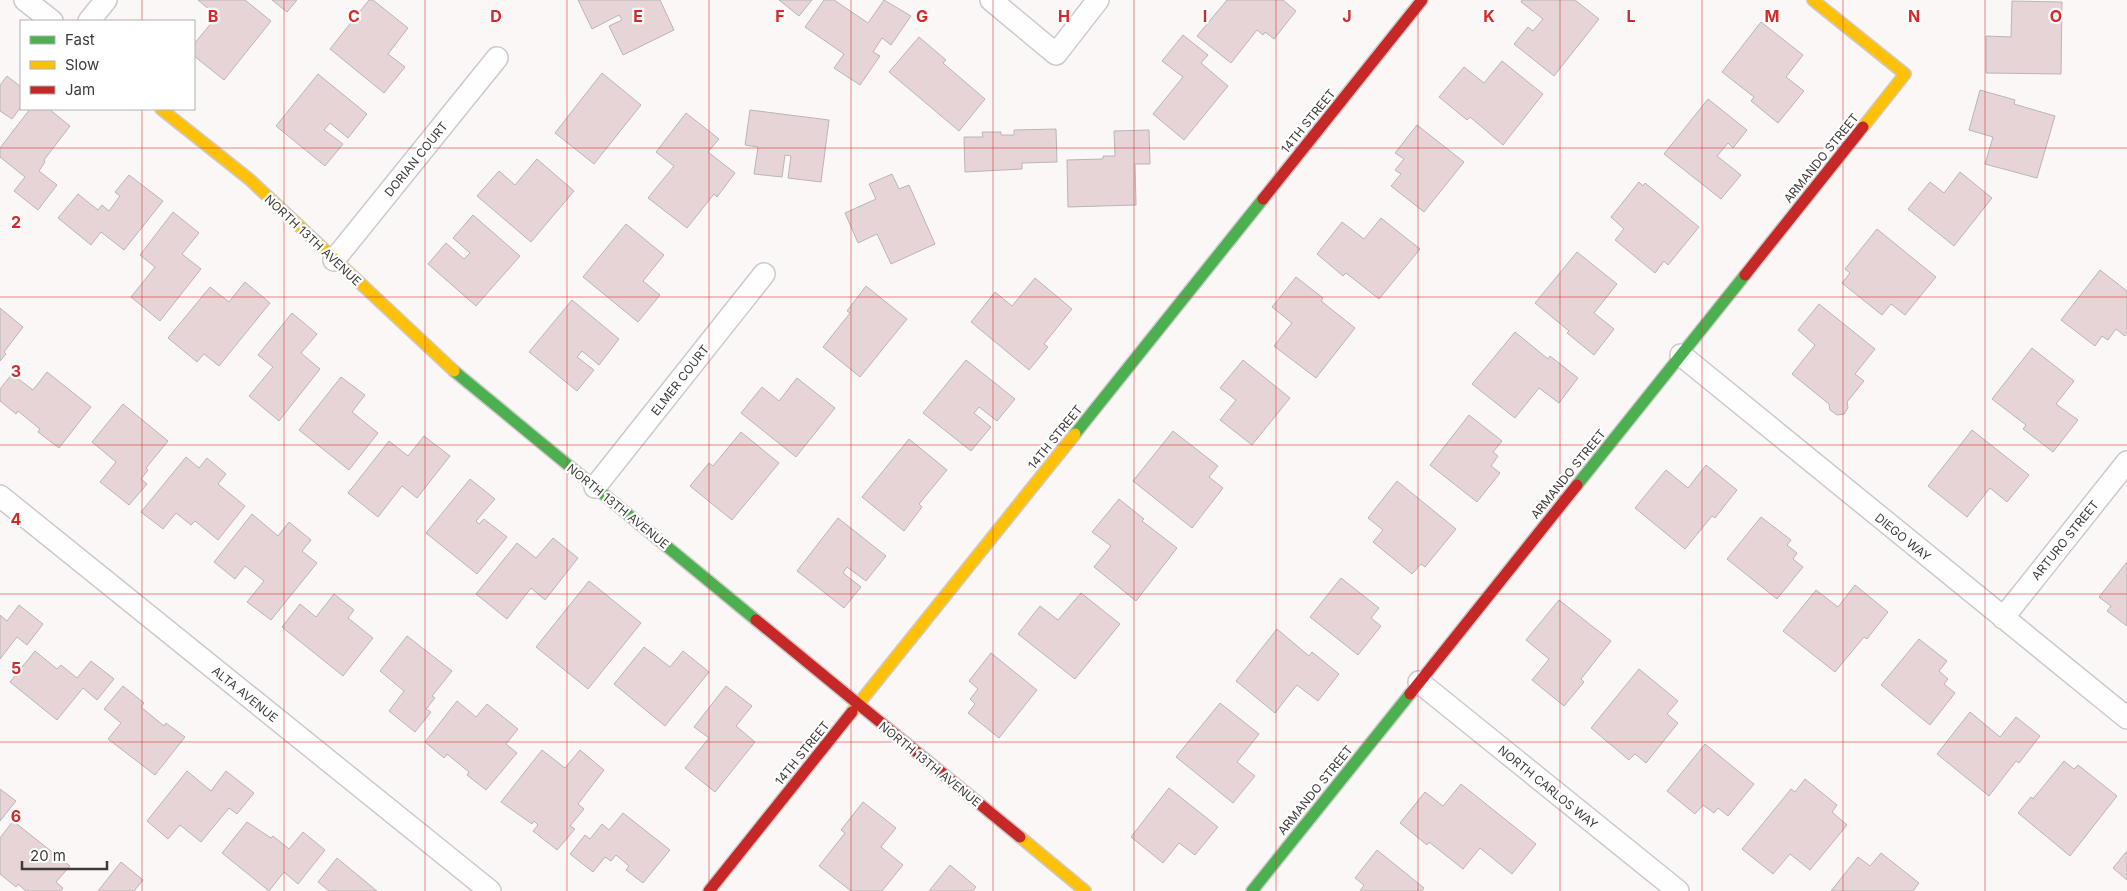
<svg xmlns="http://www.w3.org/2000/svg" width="2127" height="891" viewBox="0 0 2127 891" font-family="Inter,sans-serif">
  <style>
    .building { fill: #e7d4d6; stroke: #b9b6b5 }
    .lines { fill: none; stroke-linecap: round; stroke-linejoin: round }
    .street-casing { stroke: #cdcac9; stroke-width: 24 }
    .fast-casing { stroke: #cdcac9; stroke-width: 14 }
    .slow-casing { stroke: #cdcac9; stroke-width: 14 }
    .jam-casing { stroke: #cdcac9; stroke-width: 14 }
    .street { stroke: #fefefe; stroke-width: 21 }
    .fast { stroke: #4caf50; stroke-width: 11 }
    .slow { stroke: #ffc107; stroke-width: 11 }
    .jam { stroke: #c62828; stroke-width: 11 }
    .grid { fill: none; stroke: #d62828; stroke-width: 1; stroke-opacity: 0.55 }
    .labels { text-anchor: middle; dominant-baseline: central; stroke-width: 4.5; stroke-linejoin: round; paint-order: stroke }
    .street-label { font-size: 12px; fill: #3d3a38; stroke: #fff }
    .grid-label { font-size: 16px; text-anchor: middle; font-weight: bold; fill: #d62828; stroke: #fff; stroke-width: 4.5; stroke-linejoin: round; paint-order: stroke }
  </style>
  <rect width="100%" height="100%" fill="#fbf7f6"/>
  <path class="building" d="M198,0H245L271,21L224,80L194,56V44L217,16Z
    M272,0H297L287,12Z
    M369,0H373L408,28L388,54L405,67L384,93L330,49Z
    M578,0H660L674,30L623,55L609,26L622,20L619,15L592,29Z
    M779,0H812L799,16Z
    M824,0H834L868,23L884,0L911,16L891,45L882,38L873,52L880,56L860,85L834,68L844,54L805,27Z
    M1227,0H1283L1296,11L1274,39L1265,32L1263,35L1257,30L1231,63L1197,36Z
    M1522,0H1575L1599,19L1554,76L1514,44L1528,27L1533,31L1543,19L1521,2Z
    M2012,1L2062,2L2061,74L1986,73V36L2011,37Z
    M1761,22L1803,55L1786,77L1804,91L1778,123L1751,101L1754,97L1722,72Z
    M1183,35L1208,55L1201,63L1228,86L1184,140L1153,114L1183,77L1162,61Z
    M919,37L946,60L943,63L985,99L959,131L889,72Z
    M1502,61L1543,94L1503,145L1470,117L1467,120L1439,97L1464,67L1484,83Z
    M602,73L641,105L594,164L555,133Z
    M318,74L367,114L348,138L330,123L324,130L343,144L325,166L276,126Z
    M7,76L21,87V107L12,119L0,111V85Z
    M1980,90L2015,100L2014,104L2055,116L2037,178L1985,164L1993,137L1969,130Z
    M1708,99L1747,130L1733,148L1728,143L1717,156L1741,175L1721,199L1664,154Z
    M30,109H49L70,126L44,160L45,162L39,171L57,185L38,210L14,191L25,177L0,157V148Z
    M750,110L829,120L821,182L788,178L791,156L785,155L782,177L754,174L758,147L745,145Z
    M686,113L719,139L708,152L735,173L717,197L714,194L687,228L648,198L674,166L656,152Z
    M1417,125L1464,162L1424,212L1391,186L1401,174L1395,170L1404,159L1395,153Z
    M1056,129L1057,162L1022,163V169L965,172L964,137H983L982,132H1001V135H1014V130Z
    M1149,130L1150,164H1135L1136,205L1068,207L1067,160L1103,159V156H1115L1114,131Z
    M537,159L574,191L531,242L477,196L499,171L515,185Z
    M1960,172L1992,198L1954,246L1908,209L1930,182L1944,193Z
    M892,174L899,189L909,185L935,244L891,264L877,234L858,243L845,213L876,199L869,184Z
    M129,175L163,201L124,250L101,232L91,245L58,218L78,194L98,210L102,205L109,211L120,196L115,192Z
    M1639,182L1643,186L1645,183L1699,227L1668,265L1664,261L1655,273L1615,240L1624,229L1611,217Z
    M173,212L199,233L182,254L201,269L160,321L131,297L155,267L140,255Z
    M473,215L520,256L476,306L428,264L446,243L464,259L470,253L453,238Z
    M1381,218L1420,249L1379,299L1346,273L1343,276L1317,254L1342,222L1364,239Z
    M626,224L664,255L643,281L660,295L638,322L583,277Z
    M1877,229L1936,277L1905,315L1891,304L1882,315L1842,283L1850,273L1845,269Z
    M1577,252L1617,284L1594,313L1614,329L1594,355L1567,333L1569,331L1535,303Z
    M2100,270L2127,291V333L2125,336L2116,329L2108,340L2102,336L2095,346L2061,320Z
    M1296,277L1323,298L1321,301L1355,328L1316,378L1274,346L1292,323L1272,307Z
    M1035,278L1072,309L1044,344L1048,347L1029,370L971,322L995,292L1012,306Z
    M245,282L270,303L219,366L204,354L197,362L168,338L210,287L229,302Z
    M866,286L907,319L860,377L823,347L850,313L847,311Z
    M572,300L619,339L599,365L582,351L577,357L594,370L577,391L529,352Z
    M1819,304L1875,349L1855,374L1864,381L1847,402L1848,408L1844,414L1837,415L1830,410L1829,404L1792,374L1815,345L1798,330Z
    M0,308L23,327L4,352L6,354L0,361Z
    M292,313L317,334L301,353L320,369L279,421L249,396L273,367L258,355Z
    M1515,332L1548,359L1550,356L1578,378L1559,403L1539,388L1515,418L1472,384Z
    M2032,348L2074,381L2056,404L2078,420L2053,452L2023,429L2026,425L1992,399Z
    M966,360L1015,399L997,421L979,407L974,413L991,427L971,451L923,413Z
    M1243,360L1290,398L1252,445L1220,420L1236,400L1220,388Z
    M47,372L91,407L59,448L38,432L40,429L18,411L16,414L0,401V389L12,374L33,390Z
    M341,377L365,395L352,412L378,433L349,470L299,430Z
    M797,378L835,408L796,457L741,413L762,387L779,401Z
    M123,404L168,441L146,468L148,470L141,479L147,484L129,505L100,482L116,462L92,442Z
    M1469,415L1502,441L1493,452L1498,456L1491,466L1500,473L1477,502L1430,465Z
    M1972,430L2029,475L2007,502L1990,488L1967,517L1928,486Z
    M1173,431L1218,466L1209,477L1223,488L1192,528L1133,481Z
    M741,432L779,463L732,520L690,486L709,463L713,466Z
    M424,436L450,456L417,498L402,486L378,517L348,493L389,441L408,456Z
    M909,439L947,470L919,504L922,507L904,531L862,497Z
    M186,457L199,468L207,458L226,474L218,484L245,506L218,540L195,521L191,525L176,513L163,529L141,512Z
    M1706,465L1737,490L1715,518L1712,516L1685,549L1635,508L1666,470L1688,488Z
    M470,479L495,499L476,521L479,524L484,519L507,537L477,574L426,533Z
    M1397,481L1456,529L1425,567L1421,564L1412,574L1373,542L1383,530L1368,518Z
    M1119,499L1144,519L1142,521L1177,548L1136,601L1094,567L1111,546L1092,532Z
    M252,514L278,536L289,522L311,540L302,551L317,563L271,620L247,602L264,581L245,566L235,579L214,562Z
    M1761,517L1791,540L1787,545L1797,553L1793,559L1803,567L1777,599L1727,559Z
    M838,518L886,556L866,581L847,567L843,573L861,587L844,608L797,571Z
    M553,538L578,558L545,600L531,588L507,619L476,594L517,543L536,558Z
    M2127,562V626L2107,611L2111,606L2099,597Z
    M1341,578L1379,608L1371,618L1381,626L1358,655L1310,617Z
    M589,581L641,623L588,689L536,647Z
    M1855,585L1888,612L1867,639L1864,637L1835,672L1783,631L1816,590L1838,607Z
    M1081,593L1120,624L1075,679L1018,634L1040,606L1058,620Z
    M334,594L354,610L348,618L373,638L343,676L282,627L300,604L316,617Z
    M1559,600L1611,641L1581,679L1584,682L1564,706L1532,680L1549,659L1526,640Z
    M19,605L43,624L27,645L17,637L0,659V615L7,621Z
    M1277,629L1309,656L1312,652L1339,674L1318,701L1297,685L1275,713L1236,681Z
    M407,636L452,671L432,696L435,698L426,709L431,712L415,732L389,711L404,691L380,671Z
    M1919,639L1947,661L1939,671L1948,679L1944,684L1955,693L1930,725L1881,685Z
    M644,647L670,667L683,651L709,672L665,726L614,684Z
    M35,651L57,669L61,665L77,678L91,661L114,679L97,700L83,688L57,720L10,682Z
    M991,653L1037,690L999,738L968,713L975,704L970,699L978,689L969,681Z
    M1639,669L1678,701L1667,714L1678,723L1646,763L1635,754L1629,760L1591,728Z
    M123,686L144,703L141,707L164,726L166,723L185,737L155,775L108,739L121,723L104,709Z
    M726,686L752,706L736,726L755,742L715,792L685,768L709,738L694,727Z
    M457,701L476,717L487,704L518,729L506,744L517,753L486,790L467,775L469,772L447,754L444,758L425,742Z
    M1220,703L1259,734L1237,762L1255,776L1233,803L1176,757Z
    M1970,712L2000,737L2016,717L2040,736L2019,763L2016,761L1989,796L1937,754Z
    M1705,744L1754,784L1728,816L1718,808L1714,813L1703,805L1695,814L1667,791Z
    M542,750L565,768L580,750L604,770L578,804L584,809L570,826L575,829L557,850L533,831L538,825L534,821L532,824L501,802Z
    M2064,761L2074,769L2078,765L2117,796L2070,856L2018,813L2031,797L2033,799Z
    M187,771L211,791L226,771L254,793L237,814L229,808L201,842L180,825L168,839L147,821Z
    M1805,779L1837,805L1832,812L1847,825L1810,870L1790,854L1773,874L1742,849L1791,789L1795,792Z
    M1461,784L1536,844L1512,874L1480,848L1463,869L1429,842L1427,845L1400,823L1425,792L1443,806Z
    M1169,788L1218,827L1195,855L1179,843L1163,863L1131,837Z
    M0,789L16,801L0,821Z
    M863,802L896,828L881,847L903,865L882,891H851L819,866L845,833L841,830Z
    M623,813L670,850L643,883L626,870L629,866L616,855L611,861L605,857L593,872L570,854L585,835L590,839L602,824L609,830Z
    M13,821L70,866L56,882L63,888L61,891H26L18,884L16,887L0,874V838Z
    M247,822L271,838L273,836L289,849L303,832L325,850L298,884L284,872L269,891L222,853Z
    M1377,850L1424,888L1422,891H1360L1364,885L1355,878Z
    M2127,851V880L2113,868Z
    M1881,853L1919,883L1913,891H1831L1858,857L1870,866Z
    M337,858L377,891H329L318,882Z
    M121,862L143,880L134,891H98Z
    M950,865L976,887L973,891H929Z"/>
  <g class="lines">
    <defs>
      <path id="street" d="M25,0L52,21
        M991,0L1056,54L1098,0
        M89,21L106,0
        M334,260L497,58
        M1681,355L2127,718
        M595,487L764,274
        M0,496L490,891
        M2003,618L2127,462
        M1419,682L1678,891"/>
      <path id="fast" d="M454,371L756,620
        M1075,434L1263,199
        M1577,485L1745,275
        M1252,891L1410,694"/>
      <path id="slow" d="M1813,0L1905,74L1863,127
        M161,109L249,179L454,371
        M852,712L1075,434
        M1020,837L1085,891"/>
      <path id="jam" d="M1263,199L1422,0
        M1745,275L1863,127
        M756,620L1020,837
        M1410,694L1577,485
        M709,891L852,712"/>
    </defs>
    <use href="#street" class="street-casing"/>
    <use href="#fast" class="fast-casing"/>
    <use href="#slow" class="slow-casing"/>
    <use href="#jam" class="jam-casing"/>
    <use href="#street" class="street"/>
    <use href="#fast" class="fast"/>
    <use href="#slow" class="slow"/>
    <use href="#jam" class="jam"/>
  </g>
  <path class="grid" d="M142,0V21M284,0V891M425,0V891M567,0V891M709,0V891M851,0V891M993,0V891M1134,0V891M1276,0V891M1418,0V891M1560,0V891M1702,0V891M1843,0V891M1985,0V891M142,109V891M0,148H2127M0,297H2127M0,445H2127M0,594H2127M0,742H2127"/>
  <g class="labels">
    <g class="street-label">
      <text transform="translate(1308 121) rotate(-51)">14TH STREET</text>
      <text transform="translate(1821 158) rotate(-51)">ARMANDO STREET</text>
      <text transform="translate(416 159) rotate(-51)">DORIAN COURT</text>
      <text transform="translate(313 240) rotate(43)">NORTH 13TH AVENUE</text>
      <text transform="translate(680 380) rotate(-52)">ELMER COURT</text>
      <text transform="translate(1055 437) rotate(-51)">14TH STREET</text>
      <text transform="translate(1568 474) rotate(-51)">ARMANDO STREET</text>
      <text transform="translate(618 506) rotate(39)">NORTH 13TH AVENUE</text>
      <text transform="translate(1903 537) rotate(39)">DIEGO WAY</text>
      <text transform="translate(2065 540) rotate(-51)">ARTURO STREET</text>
      <text transform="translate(245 694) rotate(39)">ALTA AVENUE</text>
      <text transform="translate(802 753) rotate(-51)">14TH STREET</text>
      <text transform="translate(930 764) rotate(39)">NORTH 13TH AVENUE</text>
      <text transform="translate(1548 787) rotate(39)">NORTH CARLOS WAY</text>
      <text transform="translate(1315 790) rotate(-51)">ARMANDO STREET</text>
    </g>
  </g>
  <g class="grid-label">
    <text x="213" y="22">B</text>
    <text x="354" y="22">C</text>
    <text x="496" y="22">D</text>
    <text x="638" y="22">E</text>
    <text x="780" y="22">F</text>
    <text x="922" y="22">G</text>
    <text x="1064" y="22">H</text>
    <text x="1205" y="22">I</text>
    <text x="1347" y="22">J</text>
    <text x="1489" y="22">K</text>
    <text x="1631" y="22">L</text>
    <text x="1772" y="22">M</text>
    <text x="1914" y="22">N</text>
    <text x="2056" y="22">O</text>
    <text x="16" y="228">2</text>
    <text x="16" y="377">3</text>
    <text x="16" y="525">4</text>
    <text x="16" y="674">5</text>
    <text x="16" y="822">6</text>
  </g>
  <rect x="20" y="20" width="175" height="90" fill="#ffffff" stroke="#b1b0af"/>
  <rect x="30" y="36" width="25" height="8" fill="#4caf50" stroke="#b1b0af"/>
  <text x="65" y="45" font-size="15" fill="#3d3a38">Fast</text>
  <rect x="30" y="61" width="25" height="8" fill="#ffc107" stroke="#b1b0af"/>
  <text x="65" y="70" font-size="15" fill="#3d3a38">Slow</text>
  <rect x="30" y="86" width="25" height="8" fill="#c62828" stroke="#b1b0af"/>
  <text x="65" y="95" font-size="15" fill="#3d3a38">Jam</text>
  <path d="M22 861v8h85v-8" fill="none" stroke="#3d3a38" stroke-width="2.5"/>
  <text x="30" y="861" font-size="15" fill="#3d3a38" stroke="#ffffff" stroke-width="4" paint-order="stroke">20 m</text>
</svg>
